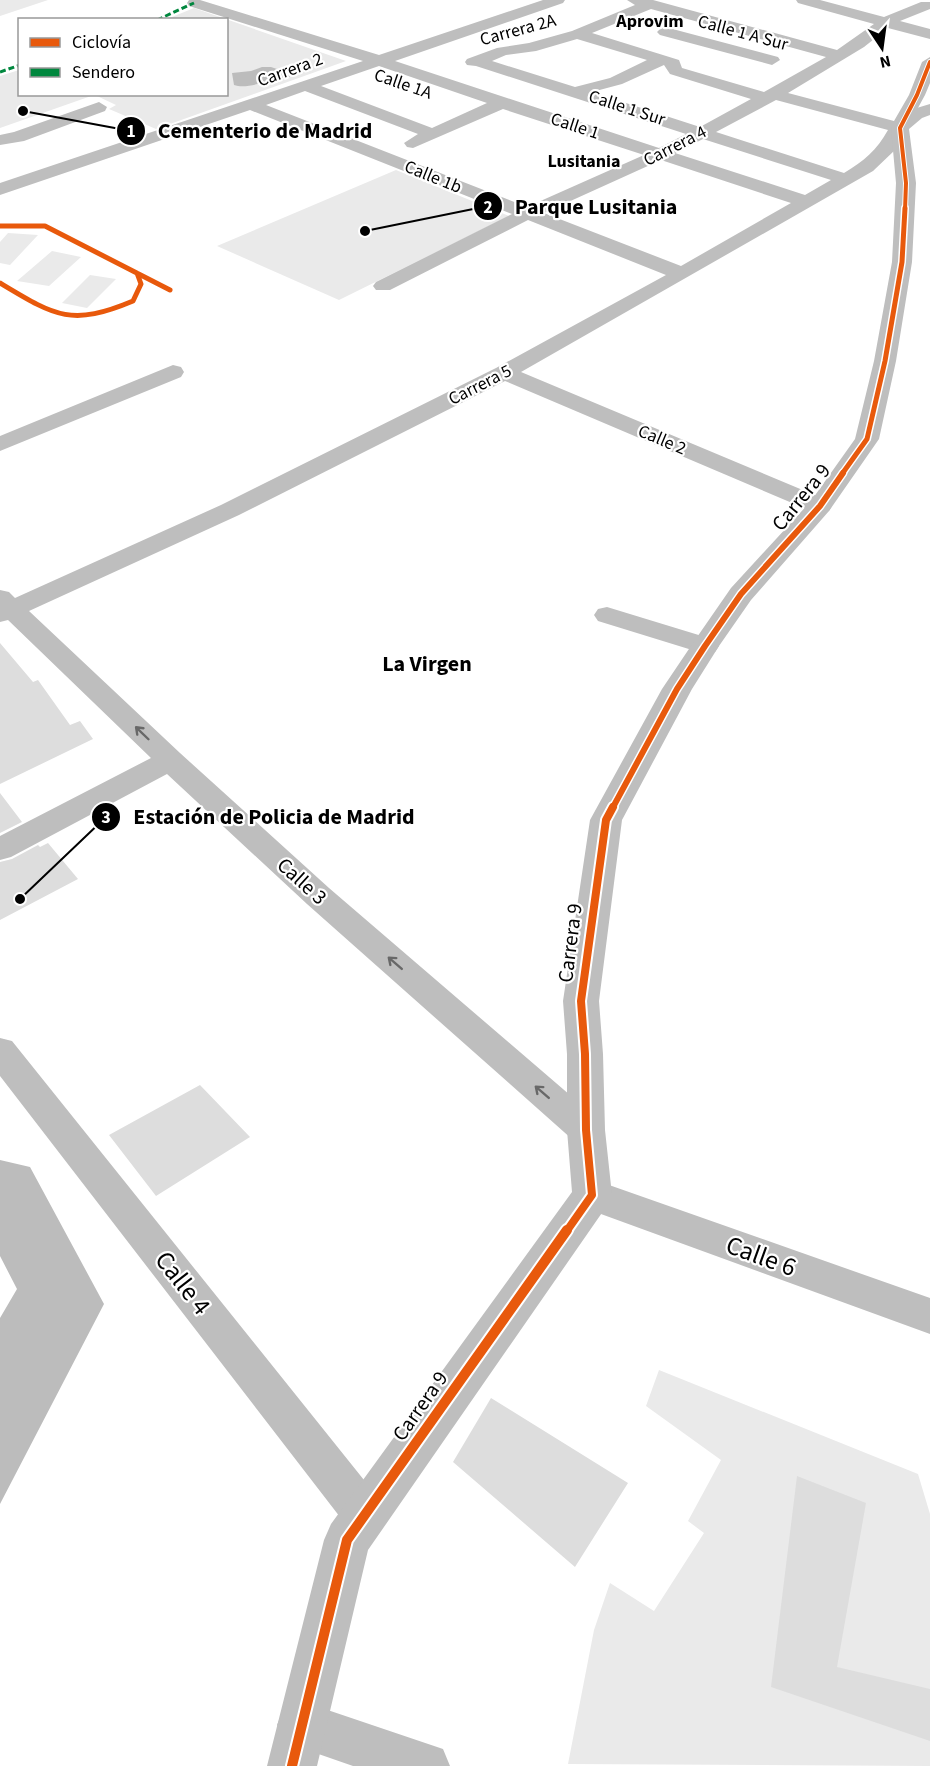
<svg xmlns="http://www.w3.org/2000/svg" width="930" height="1766" viewBox="0 0 930 1766" font-family="'Source Sans 3',sans-serif">
  <style>
    .green { fill: #eaeaea }
    .water { fill: #bcbcbc }
    .building { fill: #ddd }
    .lines { fill: none; stroke-linecap: round; stroke-linejoin: round }
    .minor { fill: #bebebe; fill-rule: evenodd }
    .tertiary { fill: #bebebe; fill-rule: evenodd }
    .quiet { stroke: #00873e; stroke-width: 3; stroke-dasharray: 6 3; stroke-linecap: butt }
    .cycleway-far4-casing { stroke: #fff; stroke-width: 6 }
    .cycleway-far3-casing { stroke: #fff; stroke-width: 8 }
    .cycleway-far2-casing { stroke: #fff; stroke-width: 9 }
    .cycleway-far1-casing { stroke: #fff; stroke-width: 12 }
    .cycleway-casing { stroke: #fff; stroke-width: 14 }
    .cycleway-far4 { stroke: #e8590c; stroke-width: 4 }
    .cycleway-far3 { stroke: #e8590c; stroke-width: 5 }
    .cycleway-far2 { stroke: #e8590c; stroke-width: 6 }
    .cycleway-far1 { stroke: #e8590c; stroke-width: 8 }
    .cycleway { stroke: #e8590c; stroke-width: 10 }
    .oneway { stroke: #686868 }
    .labels { text-anchor: middle; dominant-baseline: central; stroke-width: 4.5; stroke-linejoin: round; paint-order: stroke }
    .far-neighbourhood-label { font-size: 18px; font-weight: bold; fill: #000; stroke: #fff }
    .far-street-label { font-size: 18px; fill: #000; stroke: #fff }
    .street-label { font-size: 21px; fill: #000; stroke: #fff }
    .neighbourhood-label { font-size: 22px; font-weight: bold; fill: #000; stroke: #fff }
    .near-street-label { font-size: 26px; fill: #000; stroke: #fff }
    .leader { fill: none; stroke: #000; stroke-width: 2 }
    .callout-dot { fill: #000; stroke: #fff; stroke-width: 2 }
    .mark-label { font-size: 18px; text-anchor: middle; font-weight: bold; fill: #fff }
    .callout-label { font-size: 22px; text-anchor: middle; font-weight: bold; fill: #000; stroke: #fff; stroke-width: 4.5; stroke-linejoin: round; paint-order: stroke }
  </style>
  <rect width="100%" height="100%" fill="#fff"/>
  <path class="green" d="M0,0H48L0,16Z
    M194,8L346,61L156,129L109,109L116,105L97,96L103,94H226V20L167,19Z
    M19,70L20,94L94,95L0,128V76Z
    M396,170L509,216L339,300L217,246Z
    M8,233L38,235L10,265L0,263V242Z
    M52,251L81,257L49,286L17,281Z
    M90,275L116,279L87,308L62,303Z
    M659,1370L918,1474L930,1514V1766L568,1764L594,1630L610,1583L654,1611L704,1533L688,1521L721,1460L646,1406Z"/>
  <path class="water" d="M262,67H271L292,74L289,77C272,78 249,90 234,85L232,73L251,71Z
    M0,1160L30,1167L104,1304L0,1504V1318L17,1289L0,1256Z"/>
  <path class="building" d="M0,643L33,682L38,680L70,725L80,721L93,739L0,784Z
    M0,793L22,822L0,833Z
    M48,843L78,879L0,920V862L12,859L38,845L40,847Z
    M200,1085L250,1137L156,1196L109,1135Z
    M491,1398L628,1483L575,1567L453,1462Z
    M797,1476L866,1503L837,1667L930,1689V1741L771,1687Z"/>
  <g class="lines">
    <path class="minor" d="M189,0H200L379,55L543,0H565L563,3L395,61L659,148L686,134L476,66L467,65L465,62L467,59L497,48L529,43L572,31L635,5L627,0H653L837,50L874,24L798,3L796,0H820L884,17L921,2H930V9L900,21L930,29V39L888,28L864,47L788,93L894,121L909,95L922,62L930,57V83L925,95L895,150L873,171L521,372L829,501L832,506L829,511L820,513L811,511L505,381L239,515L29,611L180,753L329,888L599,1120L604,1130L599,1140L586,1145L573,1140L307,904L167,774L11,857L0,860V836L151,758L8,620L0,622V590L9,592L15,598L221,505L496,368L666,275L528,220L390,290H376L373,286L376,282L512,214L250,110L0,195V183L363,61L189,6L187,3ZM651,9L826,57L764,92L682,68L679,60L592,33ZM577,39L647,60L610,78L575,87L492,61L506,55L536,51ZM664,65L670,74L751,99L700,127L592,92L622,84ZM379,66L487,103L432,128L321,86ZM305,91L418,134L404,143L407,147L413,148L503,109L644,155L527,207L266,105ZM776,100L888,130C877,150 864,161 844,173L716,132ZM703,139L831,180L805,195L675,153ZM661,160L791,203L681,266L544,213Z
      M665,27L778,57L780,60L772,65L660,35L657,32L660,29Z
      M99,102L107,107L105,111L24,141L0,145V135L14,132Z
      M173,365L181,367L184,372L181,377L0,451V436Z
      M607,607L715,640L719,646L715,652L705,654L598,621L594,615L598,609Z
      M0,1038L12,1041L380,1500L387,1515L380,1530L365,1536L350,1530L0,1076Z
      M592,1179L930,1298V1334L579,1206L573,1195L579,1184Z
      M301,1701L443,1749L450,1766H353L284,1742L277,1725L284,1708Z"/>
    <path class="tertiary" d="M930,104V115L922,118L909,129L916,183L912,262L896,361L879,439L829,511L751,600L719,646L692,689L622,820L599,1001L603,1054L605,1130L612,1195L606,1207L368,1550L317,1766H267L324,1540L331,1524L572,1192L567,1130V1054L563,1001L590,820L662,689L695,640L731,588L811,501L855,439L874,361L892,262L896,183L891,128L910,110Z"/>
    <path class="quiet" d="M157,20L194,3
      M0,72L20,65"/>
    <defs>
      <path id="cycleway-far4" d="M905,210L906,183L900,128L917,95L930,62"/>
      <path id="cycleway-far3" d="M0,226H45L170,290
        M0,283C55,316 71,327 133,301L141,284L137,273
        M842,474L867,439L885,361L902,262L905,208"/>
      <path id="cycleway-far2" d="M612,809L677,689L705,646L741,594L820,506L843,473"/>
      <path id="cycleway-far1" d="M566,1232L592,1195L586,1130L585,1054L581,1001L606,820L613,807"/>
      <path id="cycleway" d="M292,1766L347,1540L567,1230"/>
    </defs>
    <use href="#cycleway-far4" class="cycleway-far4-casing"/>
    <use href="#cycleway-far3" class="cycleway-far3-casing"/>
    <use href="#cycleway-far2" class="cycleway-far2-casing"/>
    <use href="#cycleway-far1" class="cycleway-far1-casing"/>
    <use href="#cycleway" class="cycleway-casing"/>
    <use href="#cycleway-far4" class="cycleway-far4"/>
    <use href="#cycleway-far3" class="cycleway-far3"/>
    <use href="#cycleway-far2" class="cycleway-far2"/>
    <use href="#cycleway-far1" class="cycleway-far1"/>
    <use href="#cycleway" class="cycleway"/>
  </g>
  <defs><path id="oneway-shaft" d="M-6 0H5M1.5-3L5.5 0L1.5 3" fill="none" stroke-width="1.6" stroke-linecap="round" stroke-linejoin="round" transform="scale(1.5)"/></defs>
  <g class="oneway">
    <use href="#oneway-shaft" transform="translate(142 733) rotate(-136)"/>
    <use href="#oneway-shaft" transform="translate(395 963) rotate(-139)"/>
    <use href="#oneway-shaft" transform="translate(542 1092) rotate(-139)"/>
  </g>
  <g class="labels">
    <g class="far-neighbourhood-label">
      <text x="650" y="21">Aprovim</text>
      <text x="584" y="161">Lusitania</text>
    </g>
    <g class="far-street-label">
      <text transform="translate(518 30) rotate(-15)">Carrera 2A</text>
      <text transform="translate(743 33) rotate(15)">Calle 1 A Sur</text>
      <text transform="translate(290 70) rotate(-20)">Carrera 2</text>
      <text transform="translate(403 84) rotate(19)">Calle 1A</text>
      <text transform="translate(627 108) rotate(18)">Calle 1 Sur</text>
      <text transform="translate(575 126) rotate(18)">Calle 1</text>
      <text transform="translate(675 146) rotate(-27)">Carrera 4</text>
      <text transform="translate(433 177) rotate(22)">Calle 1b</text>
      <text transform="translate(480 385) rotate(-27)">Carrera 5</text>
      <text transform="translate(662 440) rotate(23)">Calle 2</text>
    </g>
    <g class="street-label">
      <text transform="translate(801 497) rotate(-51)">Carrera 9</text>
      <text transform="translate(302 881) rotate(42)">Calle 3</text>
      <text transform="translate(570 943) rotate(-83)">Carrera 9</text>
      <text transform="translate(420 1406) rotate(-55)">Carrera 9</text>
    </g>
    <g class="neighbourhood-label">
      <text x="427" y="664">La Virgen</text>
    </g>
    <g class="near-street-label">
      <text transform="translate(761 1256) rotate(20)">Calle 6</text>
      <text transform="translate(183 1283) rotate(52)">Calle 4</text>
    </g>
  </g>
  <path class="leader" d="M23 111L131 131M365 231L488 206M20 899L106 817"/>
  <g class="callout-dot">
    <circle cx="23" cy="111" r="6"/>
    <circle cx="365" cy="231" r="6"/>
    <circle cx="20" cy="899" r="6"/>
    <circle cx="131" cy="131" r="15"/>
    <circle cx="488" cy="206" r="15"/>
    <circle cx="106" cy="817" r="15"/>
  </g>
  <g class="mark-label">
    <text x="131" y="137">1</text>
    <text x="488" y="213">2</text>
    <text x="106" y="823">3</text>
  </g>
  <g class="callout-label">
    <text x="265" y="138">Cementerio de Madrid</text>
    <text x="596" y="214">Parque Lusitania</text>
    <text x="274" y="824">Estación de Policia de Madrid</text>
  </g>
  <rect x="18" y="18" width="210" height="78" fill="#ffffff" stroke="#999999" stroke-width="1.5"/>
  <rect x="30" y="38" width="30" height="9" fill="#e8590c" stroke="#999999" stroke-width="1.5"/>
  <text x="72" y="48" font-size="18" fill="#000000">Ciclovía</text>
  <rect x="30" y="68" width="30" height="9" fill="#00873e" stroke="#999999" stroke-width="1.5"/>
  <text x="72" y="78" font-size="18" fill="#000000">Sendero</text>
  <g transform="translate(882 48) rotate(167)" stroke="#ffffff" stroke-width="4.5" paint-order="stroke">
  <path d="M0-4.5L10 22L0 15L-10 22Z" fill="#000000"/>
  <text y="-9" font-size="16" font-weight="bold" text-anchor="middle" fill="#000000">N</text>
  </g>
</svg>
